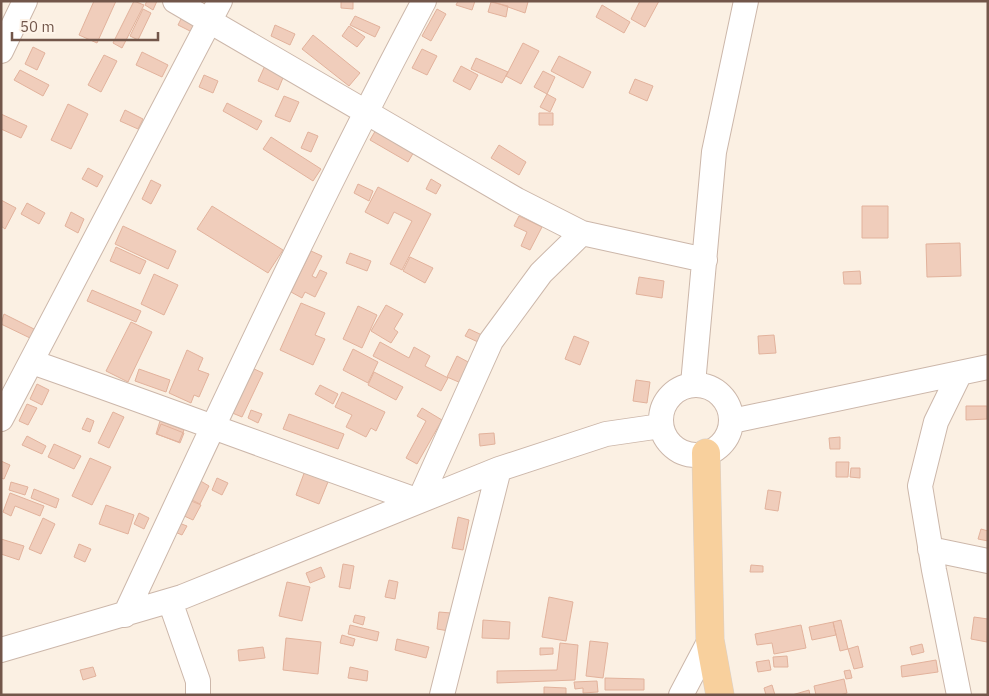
<svg xmlns="http://www.w3.org/2000/svg" width="989" height="696" viewBox="0 0 989 696" font-family="'IBM Plex Sans',sans-serif">
  <style>
    .building { fill: #f0cdbb; stroke: #e2b29c }
    .lines { fill: none; stroke-linecap: round; stroke-linejoin: round }
    .minor-casing { stroke: #ccb7aa; stroke-width: 26 }
    .major-casing { stroke: #d8d0cc; stroke-width: 29 }
    .minor { stroke: #fff; stroke-width: 24 }
    .major { stroke: #f8d09d; stroke-width: 28 }
  </style>
  <rect width="100%" height="100%" fill="#fbf0e3"/>
  <path class="building" d="M94,1H116L97,43L79,35Z
    M134,1L144,5L122,48L113,43Z
    M147,1H157L153,10L145,5Z
    M341,1H353V9L341,8Z
    M458,1H475L472,10L456,5Z
    M491,1H525L528,2L525,13Z
    M640,1H659L645,27L631,19Z
    M491,2L508,6L506,17L488,12Z
    M602,5L630,22L624,33L596,17Z
    M143,9L151,13L138,40L130,36Z
    M437,9L446,14L431,41L422,36Z
    M183,15L199,23L194,33L178,25Z
    M355,16L380,27L375,37L350,25Z
    M275,25L295,34L290,45L271,36Z
    M349,26L365,37L357,47L342,36Z
    M313,35L360,73L349,86L302,49Z
    M523,43L539,51L521,84L506,76Z
    M33,47L45,53L37,70L25,64Z
    M422,49L437,56L427,75L412,68Z
    M142,52L168,65L162,77L136,65Z
    M104,55L117,61L101,92L88,85Z
    M559,56L591,72L583,88L551,71Z
    M476,58L508,72L502,83L471,69Z
    M268,59L287,68L278,90L258,81Z
    M461,66L478,75L470,90L453,81Z
    M20,70L49,85L43,96L14,80Z
    M543,71L555,77L547,94L534,87Z
    M204,75L218,81L213,93L199,87Z
    M635,79L653,86L647,101L629,93Z
    M547,94L556,99L550,112L540,107Z
    M284,96L299,102L290,122L275,116Z
    M227,103L262,121L257,130L223,111Z
    M68,104L88,114L71,149L51,140Z
    M125,110L143,119L138,129L120,121Z
    M539,113H553V125H539Z
    M1,114L27,126L21,138L1,129Z
    M377,128L415,150L408,162L370,140Z
    M308,132L318,136L311,152L301,148Z
    M271,137L321,169L313,181L263,149Z
    M499,145L526,162L519,175L491,158Z
    M88,168L103,176L97,187L82,179Z
    M431,179L441,185L436,194L426,189Z
    M151,180L161,185L151,204L142,199Z
    M358,184L373,191L369,201L354,193Z
    M378,187L431,214L402,270L390,264L412,221L394,212L388,224L365,212Z
    M1,200L16,208L5,229L1,226Z
    M27,203L45,213L39,224L21,214Z
    M212,206L283,250L268,273L197,229Z
    M862,206H888V238H862Z
    M71,212L84,219L78,233L65,226Z
    M519,216L542,227L530,250L521,246L527,232L514,226Z
    M123,226L176,251L168,269L115,244Z
    M960,243L961,276L927,277L926,244Z
    M116,247L146,261L140,274L110,261Z
    M311,251L322,256L312,276L316,278L320,270L327,273L315,297L305,292L302,298L291,292Z
    M350,253L371,261L367,271L346,263Z
    M410,257L433,268L425,283L403,271Z
    M860,271L861,284H844L843,272Z
    M154,274L178,285L164,315L141,304Z
    M639,277L664,281L662,298L636,294Z
    M92,290L141,311L136,322L87,301Z
    M301,303L325,313L315,335L325,339L313,365L280,350Z
    M386,305L403,314L394,329L398,332L391,343L371,331Z
    M358,306L377,315L362,348L343,339Z
    M4,314L34,329L30,338L1,324Z
    M131,322L152,332L128,382L106,371Z
    M469,329L482,335L478,342L465,336Z
    M774,335L776,353L759,354L758,336Z
    M574,336L589,342L580,365L565,359Z
    M380,342L409,358L414,347L430,356L425,366L448,378L441,391L373,356Z
    M353,349L378,362L368,383L343,370Z
    M187,350L203,358L198,370L209,374L199,397L194,395L191,403L169,393Z
    M457,356L470,363L461,383L447,377Z
    M252,368L263,373L242,417L230,412Z
    M139,369L170,380L166,392L135,381Z
    M374,372L403,387L396,400L368,385Z
    M636,380L650,382L647,403L633,401Z
    M37,384L49,390L42,405L30,399Z
    M320,385L338,394L333,404L315,394Z
    M342,392L385,412L376,431L371,428L366,437L346,427L352,415L335,407Z
    M27,404L37,408L28,425L19,421Z
    M966,406H987V419L966,420Z
    M422,408L442,420L417,464L406,458L426,421L417,416Z
    M251,410L262,414L258,423L248,418Z
    M113,412L124,417L109,448L98,443Z
    M289,414L344,434L338,449L283,429Z
    M87,418L94,421L90,432L82,429Z
    M160,421L184,430L179,442L156,434Z
    M161,424L184,433L180,443L157,434Z
    M494,433L495,444L480,446L479,434Z
    M27,436L46,446L42,454L22,445Z
    M840,437V449H830L829,438Z
    M54,444L81,456L74,469L48,457Z
    M90,458L111,467L92,505L72,496Z
    M1,461L10,465L4,479L1,478Z
    M836,462H849L848,477H836Z
    M306,468L330,477L319,504L296,495Z
    M851,468H860V478L850,477Z
    M217,478L228,483L222,495L212,490Z
    M199,480L209,486L200,504L190,499Z
    M11,482L28,487L25,495L9,490Z
    M34,489L59,499L56,508L31,498Z
    M768,490L781,492L778,511L765,509Z
    M10,493L44,506L40,516L15,506L11,516L3,512Z
    M189,500L201,505L193,520L182,515Z
    M106,505L134,515L128,534L99,524Z
    M139,513L149,518L144,529L134,524Z
    M458,517L469,520L463,550L452,548Z
    M43,518L55,524L41,554L29,549Z
    M179,523L187,526L182,535L175,532Z
    M981,529L988,531V541L978,539Z
    M1,539L24,546L19,560L1,554Z
    M79,544L91,549L85,562L74,557Z
    M343,564L354,566L350,589L339,587Z
    M751,565L763,566V572H750Z
    M321,567L325,577L310,583L306,573Z
    M389,580L398,582L395,599L385,597Z
    M287,582L310,587L302,621L279,616Z
    M549,597L573,602L566,641L542,637Z
    M439,612L451,613L449,631L437,629Z
    M355,615L365,617L363,625L353,622Z
    M974,617L988,619L987,642L971,639Z
    M483,620L510,622L509,639L482,638Z
    M841,620L848,649L840,651L833,622Z
    M833,622L836,635L812,640L809,627Z
    M350,625L379,632L377,641L348,634Z
    M801,625L806,648L774,654L772,643L757,645L755,634Z
    M342,635L355,639L353,646L340,643Z
    M286,638L321,642L318,674L283,670Z
    M397,639L429,647L426,658L395,650Z
    M590,641L608,643L603,678L586,676Z
    M560,643L578,645L575,680L497,683V671L557,670Z
    M922,644L924,652L912,655L910,647Z
    M858,646L863,667L854,669L848,649Z
    M263,647L265,658L239,661L238,650Z
    M540,648H553V654L540,655Z
    M787,656L788,667H774L773,657Z
    M769,660L771,670L758,672L756,662Z
    M936,660L938,672L902,677L901,666Z
    M93,667L96,676L83,680L80,670Z
    M350,667L368,671L367,681L348,678Z
    M850,670L852,678L846,679L844,671Z
    M605,678L644,679V690H605Z
    M844,679L847,693L840,695H816L814,686Z
    M597,681L598,692L583,693V688L575,689L574,682Z
    M772,685L775,695H766L764,688Z
    M544,687L566,688V695H544Z
    M809,690L810,695H792Z"/>
  <g class="lines">
    <defs>
      <path id="minor" d="M175,1L517,200L582,233L705,260
        M1,51L25,1
        M32,362C161,407 290,456 419,501L491,341L541,273L582,233
        M693,384L714,152L746,1
        M661 420a35 35 0 1 1 70 0a35 35 0 1 1-70 0Z
        M1,419L220,1
        M732,421L988,367
        M930,549L988,561
        M170,601L198,681V695
        M125,615C221,409 317,202 424,1
        M1,650L182,597L499,469L606,434L661,426
        M442,695L499,469
        M681,695L710,640
        M959,695L934,570L920,486L936,422L960,373"/>
      <path id="major" d="M706,453L710,640L720,695"/>
    </defs>
    <use href="#minor" class="minor-casing"/>
    <use href="#major" class="major-casing"/>
    <use href="#minor" class="minor"/>
    <use href="#major" class="major"/>
  </g>
  <rect width="989" height="696" fill="none" stroke="#72564a" stroke-width="5"/>
  <path d="M12 32v8h146v-8" fill="none" stroke="#72564a" stroke-width="2.5"/>
  <text x="20" y="32" font-size="15" fill="#72564a" stroke="#fef4e9" stroke-width="4" paint-order="stroke">50 m</text>
</svg>
